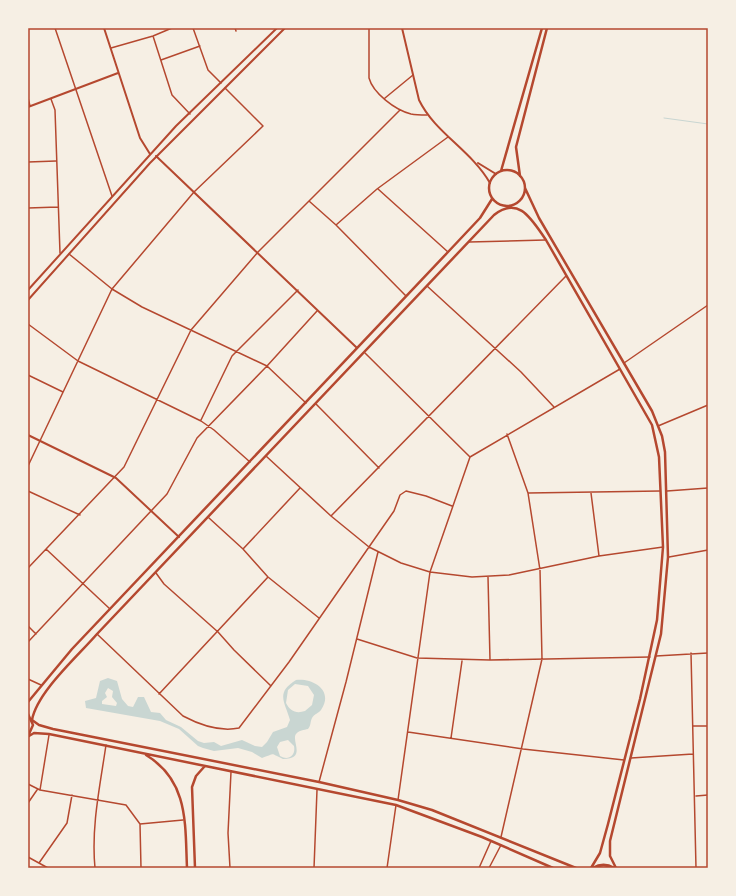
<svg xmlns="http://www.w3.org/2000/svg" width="736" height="896" viewBox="0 0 736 896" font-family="Figtree,sans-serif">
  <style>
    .water { fill: #c9d6d2; fill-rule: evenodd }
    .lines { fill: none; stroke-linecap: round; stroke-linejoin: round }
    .stream { stroke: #c9d6d2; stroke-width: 1 }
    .minor { stroke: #b5482f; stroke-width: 1.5 }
    .tertiary { stroke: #b5482f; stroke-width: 2 }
    .secondary { stroke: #b5482f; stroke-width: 2.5 }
    .trunk { stroke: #b5482f; stroke-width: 3 }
    .neatline { fill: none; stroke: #b5482f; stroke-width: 1.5 }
  </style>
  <rect width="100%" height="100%" fill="#f6efe4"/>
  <path class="water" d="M108,678L117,681L122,699L128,706L133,707L138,697H144L151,712L160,713L166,720L181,727L198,741L204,743L214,742L221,746L242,740L255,746L262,747L267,742L273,732L287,727L290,720C285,702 275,693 296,680C314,678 334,691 321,710C319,713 314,714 312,718C310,722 311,726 308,729C304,730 299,730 296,734C291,741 307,759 283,759C269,753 277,753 262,758L252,752L238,748L214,751L203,748L198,746L179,729L160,721L86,708L85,701L96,698L100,681ZM295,684L308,686L314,695L312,705L305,711C296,714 290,711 286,703L288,690ZM108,688L113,691L112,697L117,703L116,706L102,704V701L107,697L105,693ZM288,740L294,746C296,756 288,761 280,756L277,747L280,742Z"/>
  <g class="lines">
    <path class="stream" d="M664,118L708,124"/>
    <path class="minor" d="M55,28L112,196
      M193,28L208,70L221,83
      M235,28L236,31
      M369,28V78C373,93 395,110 411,114C416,115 422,115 427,115
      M153,36L172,95L190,114
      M111,48L153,36L172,28
      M161,60L200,46
      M28,98L30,106
      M385,98L413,75
      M51,99L55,110L60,253
      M28,162L56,161
      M378,189L448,252
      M309,201L336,225L406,296
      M28,208L58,207
      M336,225L377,189L448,137
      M469,242L545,240
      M69,254L112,289L142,307L267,366L306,403
      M427,286L521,372L554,407
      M28,324L78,361L201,421L214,430L250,462
      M365,353L470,457
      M624,363L708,305
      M28,375L63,392
      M316,404L379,468
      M201,420L232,356L298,290
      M658,426L708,405
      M266,456L331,516L369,547L401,563L430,572L472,577L509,575L599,556L663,547
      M28,466L112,289L194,192L263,126L225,88
      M28,491L80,515
      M667,491L708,488
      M528,493L660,491
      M591,493L599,556
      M331,516L566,276
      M209,518L243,549L268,577L319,618
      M46,549L110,609
      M243,549L300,488
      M669,557L708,550
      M28,568L124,467L191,330L258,252L400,110
      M156,573L164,584L218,632L234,650L271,686
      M488,577L490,660
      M28,626L36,634
      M97,634L183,716C200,725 220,732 239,728L289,662L394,511L400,495L406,491L426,496L452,506
      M357,639L417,658L490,660L650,657
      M28,642L167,494L197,438L267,366L317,311
      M691,653L696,868
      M656,656L708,653
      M28,679L41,685
      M159,694L268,577
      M693,726H708
      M408,732L523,749L624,760
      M451,738L462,661
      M631,758L693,754
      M319,782L346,682L378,552
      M28,784L40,790L126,805L140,824L141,868
      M40,790L49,735
      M696,796L708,795
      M398,800L430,572L470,457L620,369
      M28,803L37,790
      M140,824L183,820
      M501,837L542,659L540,570L528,493L507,434
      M28,857L48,868
      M39,863L67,823L72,795
      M95,868C91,827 100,786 106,745
      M230,868L228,833L231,772
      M314,868L317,790
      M387,868L396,805
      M479,868L491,841
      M489,868L501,845"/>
    <path class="tertiary" d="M104,28L140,138L150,154
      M402,28L419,100C435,133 471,150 490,183
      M28,107L118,73
      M156,156L356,347
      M478,163L496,174
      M28,290L176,126L277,28
      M28,300L150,163L285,28
      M28,435L116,478L179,537"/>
    <path class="secondary" d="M489 188a18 18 0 1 1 36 0a18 18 0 1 1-36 0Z
      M501,171L542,28
      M520,176L516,147L547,28
      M525,188L539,218L652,411L662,436L665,452L668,557L661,634L610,841V856L616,868
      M28,702L72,649L448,252L480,218L492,199
      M28,714L33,725L29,734
      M29,736L34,733L49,734L396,805L482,837L553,868
      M146,755C189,781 185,824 187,868
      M195,868L192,787L196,776L204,767
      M576,868L432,810L398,800L319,782L53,729L39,725L32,720C37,692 78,656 97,634L494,215C519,195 532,220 546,240L652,425L659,457L663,547L657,620L640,699L608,824L600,853L591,868"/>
    <path class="trunk" d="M593,868C600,864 607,864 614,868"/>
  </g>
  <rect width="736" height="896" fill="none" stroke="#f6efe4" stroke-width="58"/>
  <rect x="29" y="29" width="678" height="838" class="neatline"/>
</svg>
